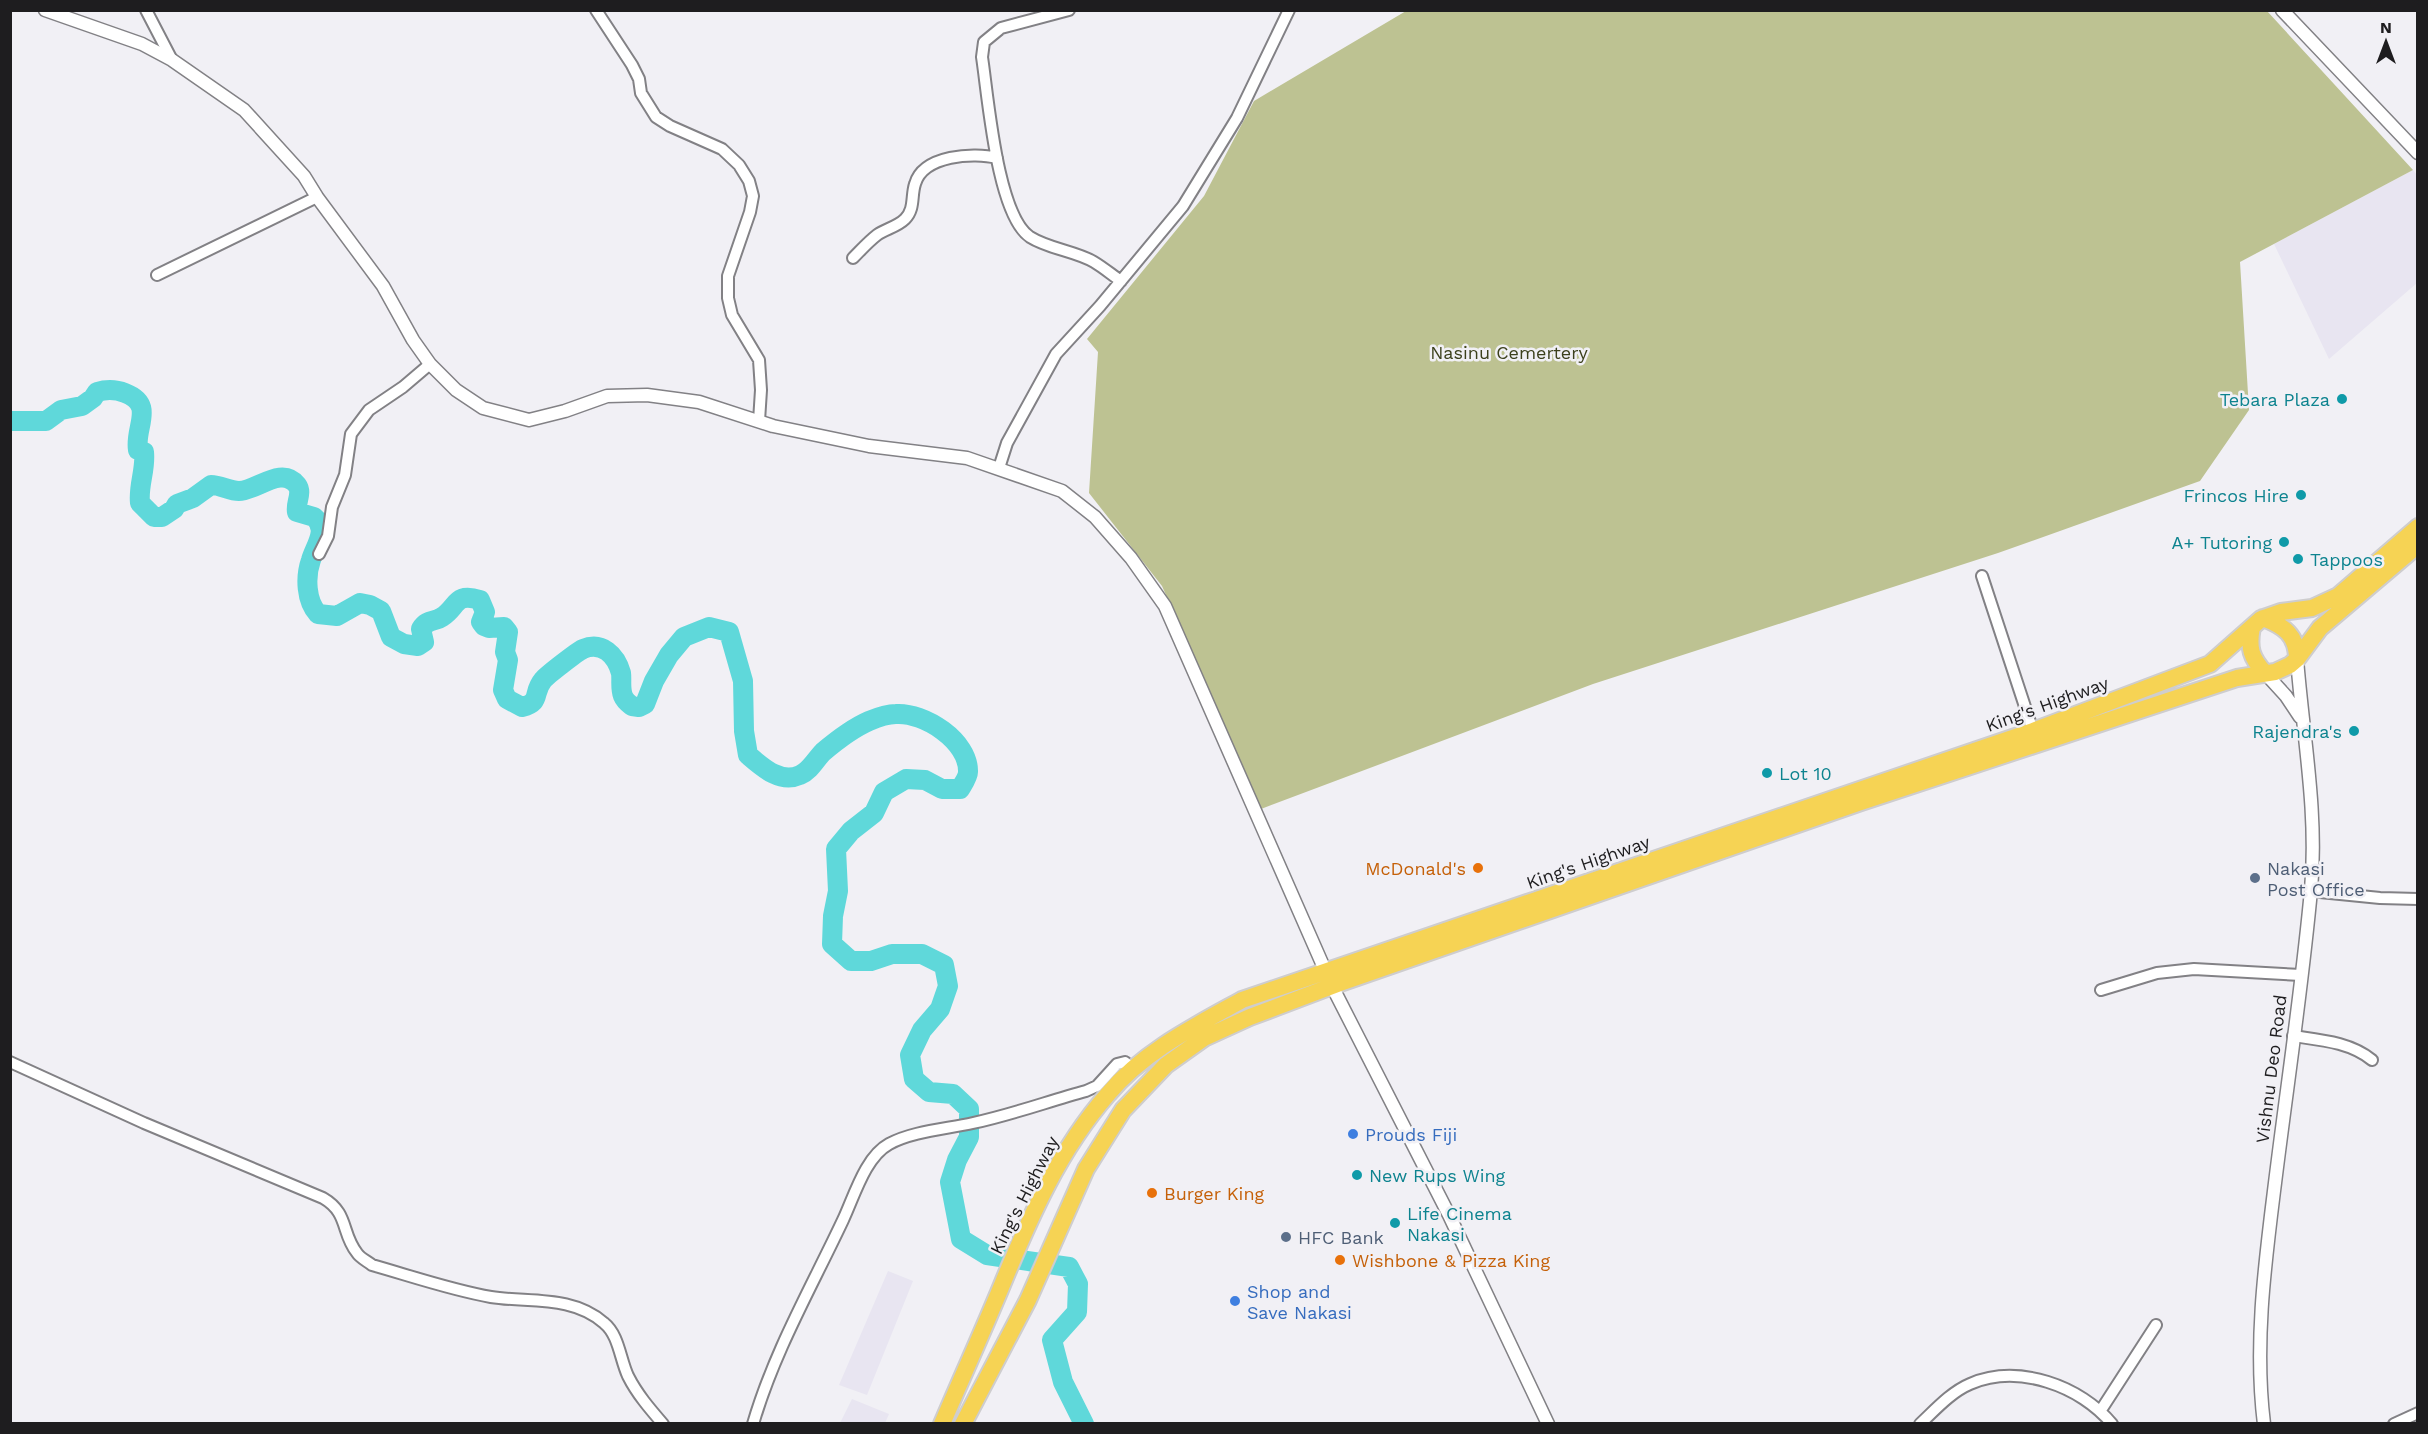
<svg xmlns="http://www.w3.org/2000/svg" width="2428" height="1434" viewBox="0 0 2428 1434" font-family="'Work Sans',sans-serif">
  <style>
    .built { fill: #e8e5f1 }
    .green { fill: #bdc292 }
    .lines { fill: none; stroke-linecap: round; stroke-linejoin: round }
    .river { stroke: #5fd8da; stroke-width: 20 }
    .minor-casing { stroke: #828185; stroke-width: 14 }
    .tertiary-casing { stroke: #828185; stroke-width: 15 }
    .trunk-casing { stroke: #cecdce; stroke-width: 20 }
    .minor { stroke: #fff; stroke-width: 10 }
    .tertiary { stroke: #fff; stroke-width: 12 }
    .trunk { stroke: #f6d354; stroke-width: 16 }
    .culture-dot { fill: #0f9aa8; stroke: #f1f0f5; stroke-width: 2 }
    .food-dot { fill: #e8710a; stroke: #f1f0f5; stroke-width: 2 }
    .service-dot { fill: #5c6f8a; stroke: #f1f0f5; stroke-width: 2 }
    .shop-dot { fill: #3f7fe0; stroke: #f1f0f5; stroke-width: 2 }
    .labels { text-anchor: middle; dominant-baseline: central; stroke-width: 5; stroke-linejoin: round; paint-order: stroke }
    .park-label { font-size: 18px; fill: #3c401c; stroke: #f1f0f5 }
    .culture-label { font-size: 18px; fill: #0d838f; stroke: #f1f0f5; text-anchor: end }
    .street-label { font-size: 18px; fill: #1e1d1f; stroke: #f1f0f5 }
    .food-label { font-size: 18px; fill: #c56008; stroke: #f1f0f5; text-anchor: start }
    .service-label { font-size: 18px; fill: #4e5e75; stroke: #f1f0f5; text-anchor: start }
    .shop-label { font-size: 18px; fill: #366cbe; stroke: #f1f0f5; text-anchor: start }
  </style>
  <rect width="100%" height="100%" fill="#f1f0f5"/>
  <path class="built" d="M2413,170L2417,175V283L2329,359L2274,244Z
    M888,1271L913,1281L867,1395L839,1385Z
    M852,1399L889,1414L885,1423H840Z"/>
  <path class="green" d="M1406,11H2267L2413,170L2240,262L2249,410L2200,481L1998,553L1593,684L1261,809L1162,586L1089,493L1098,352L1087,339L1204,196L1254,101Z"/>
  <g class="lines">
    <path class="river" d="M10,421H46L61,410L82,406L93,398L97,392C107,389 115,389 125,393C156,405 134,427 138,450L144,452C146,470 138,485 140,503L154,517H162L174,509L177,504L193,498L211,485C221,485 229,491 239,491C256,491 282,465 297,485C303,493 295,503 297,512L314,517C329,529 315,546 311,560C305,577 306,601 318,614L337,616L360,603L370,605L381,611L391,637L404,644L418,646L424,642L421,629C427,619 435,622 442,617C458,607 454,592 480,600L485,612L481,622L484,626L489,628L504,627L508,632L505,652L508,660L503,690L507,699L522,707C542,702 532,693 543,680C547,675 577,652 583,649C602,641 616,655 621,673C622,680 620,688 623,696C625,701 628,703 632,706L639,707L645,704L654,681L669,655L684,637L709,627L729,632L743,681L744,731L748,755C762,767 780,784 800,775C810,771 816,759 823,752C836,741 853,728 869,721C876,718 888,714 896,714C924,712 969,741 968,772C968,777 963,784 960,789H942L925,780L906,779L884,792L874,813L851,831L836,849L838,891L833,916L832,944L851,961H871L892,954H922L944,965L948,986L940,1009L922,1030L910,1055L914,1079L929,1092L953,1094L969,1109V1137L957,1160L950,1182L961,1239L987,1255L1069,1267L1078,1284L1077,1312L1052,1340L1063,1382L1084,1424"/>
    <defs>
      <path id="minor" d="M146,10L172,60
        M596,10L632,65L639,79L641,93L656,117L670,126L722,149L739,165L749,181L753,196L750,212L728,276V298L732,315L759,360L761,390L759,421
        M1069,10L1001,28L984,42L982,57C988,96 997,215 1030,237C1049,249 1075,251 1094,262C1104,268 1112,275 1121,281
        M853,258C861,250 868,242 877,235C885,229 897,227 905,219C915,209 911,196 915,184C923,155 974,152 997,158
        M157,275L317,197
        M999,468L1007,443L1056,354L1100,306L1183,206L1237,118L1289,10
        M319,554L328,536L332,507L345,475L351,434L369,410L403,387L430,364
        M1982,576L2033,731
        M2310,891L2380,898L2418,899
        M2101,990L2157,973L2194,969L2301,975
        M2293,1036C2320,1040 2350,1042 2372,1060
        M10,1062L144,1123L323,1198C349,1213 341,1233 357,1253C360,1258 367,1261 372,1265C411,1276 451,1290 491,1297C529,1303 572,1295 604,1323C619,1335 620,1359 628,1376C637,1394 650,1409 663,1424
        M2101,1410L2156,1325
        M753,1424C774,1352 811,1288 843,1220C854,1197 865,1157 889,1144C913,1131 947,1129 973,1123C1011,1115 1049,1101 1086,1091L1097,1086L1117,1064L1125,1062L1133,1069
        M1920,1424C1935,1410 1951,1392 1970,1384C2018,1363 2081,1386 2112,1424
        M2394,1424L2418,1413"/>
      <path id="tertiary" d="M45,10L142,44L172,60L244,110L304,176L317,197L383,286L413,340L430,364L456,390L483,408L529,420L565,411L607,396L647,395L699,402L773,426L869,446L967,458L1062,491L1095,517L1131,558L1165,606L1332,986L1449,1215L1548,1424
        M2282,10L2418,153
        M2265,673L2286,696L2300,717
        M2264,1424C2254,1344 2265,1263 2275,1183C2287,1086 2302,988 2311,890C2318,812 2303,736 2297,659"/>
      <path id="trunk" d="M2263,618C2284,626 2297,635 2297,659
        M2252,627C2248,648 2251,658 2265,673
        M942,1424C962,1377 983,1331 1002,1285C1030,1217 1059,1150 1108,1094C1143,1052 1195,1026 1242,1000L2033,731L2210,664L2261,619L2281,612L2312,608L2338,596L2418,527
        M963,1424L1028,1300L1086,1169L1123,1110L1166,1065L1204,1038L1250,1017L1340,983L1861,802L2237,678L2275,672L2290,665L2297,659L2320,628L2418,545"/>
    </defs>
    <use href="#minor" class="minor-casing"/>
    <use href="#tertiary" class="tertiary-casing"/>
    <use href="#trunk" class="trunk-casing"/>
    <use href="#minor" class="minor"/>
    <use href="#tertiary" class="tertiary"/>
    <use href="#trunk" class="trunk"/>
  </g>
  <g class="culture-dot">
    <circle cx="2342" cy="399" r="6"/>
    <circle cx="2301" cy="495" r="6"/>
    <circle cx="2284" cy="542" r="6"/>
    <circle cx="2298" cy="559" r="6"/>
    <circle cx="2354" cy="731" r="6"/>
    <circle cx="1767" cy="773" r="6"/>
    <circle cx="1357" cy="1175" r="6"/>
    <circle cx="1395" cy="1223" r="6"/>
  </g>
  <g class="food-dot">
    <circle cx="1478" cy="868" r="6"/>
    <circle cx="1152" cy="1193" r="6"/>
    <circle cx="1340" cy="1260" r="6"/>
  </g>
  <g class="service-dot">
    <circle cx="2255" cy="878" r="6"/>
    <circle cx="1286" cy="1237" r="6"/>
  </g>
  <g class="shop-dot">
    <circle cx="1353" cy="1134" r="6"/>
    <circle cx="1235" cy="1301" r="6"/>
  </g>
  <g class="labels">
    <g class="park-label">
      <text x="1509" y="352">Nasinu Cemertery</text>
    </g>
    <g class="culture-label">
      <text x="2330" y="399">Tebara Plaza</text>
      <text x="2289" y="495">Frincos Hire</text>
      <text x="2272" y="542">A+ Tutoring</text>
      <text x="2310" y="559" text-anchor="start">Tappoos</text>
      <text x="2342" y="731">Rajendra's</text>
      <text x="1779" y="773" text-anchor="start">Lot 10</text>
      <text x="1369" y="1175" text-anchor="start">New Rups Wing</text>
      <text x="1407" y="1213" text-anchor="start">Life Cinema<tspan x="1407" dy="21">Nakasi</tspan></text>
    </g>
    <g class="street-label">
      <text transform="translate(2047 704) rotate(-20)">King's Highway</text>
      <text transform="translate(1588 862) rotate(-19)">King's Highway</text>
      <text transform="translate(2271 1069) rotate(-83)">Vishnu Deo Road</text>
      <text transform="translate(1024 1195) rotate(-63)">King's Highway</text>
    </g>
    <g class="food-label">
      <text x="1466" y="868" text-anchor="end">McDonald's</text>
      <text x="1164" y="1193">Burger King</text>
      <text x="1352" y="1260">Wishbone &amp; Pizza King</text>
    </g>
    <g class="service-label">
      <text x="2267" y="868">Nakasi<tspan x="2267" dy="21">Post Office</tspan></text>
      <text x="1298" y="1237">HFC Bank</text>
    </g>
    <g class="shop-label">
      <text x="1365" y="1134">Prouds Fiji</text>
      <text x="1247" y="1291">Shop and<tspan x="1247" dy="21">Save Nakasi</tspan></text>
    </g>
  </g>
  <rect width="2428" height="1434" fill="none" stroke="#1e1d1f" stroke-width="24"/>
  <g transform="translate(2386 42)" stroke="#f1f0f5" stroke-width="4.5" paint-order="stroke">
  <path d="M0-4.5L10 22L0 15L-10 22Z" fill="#1e1d1f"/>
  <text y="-9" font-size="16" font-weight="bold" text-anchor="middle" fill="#1e1d1f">N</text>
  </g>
</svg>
